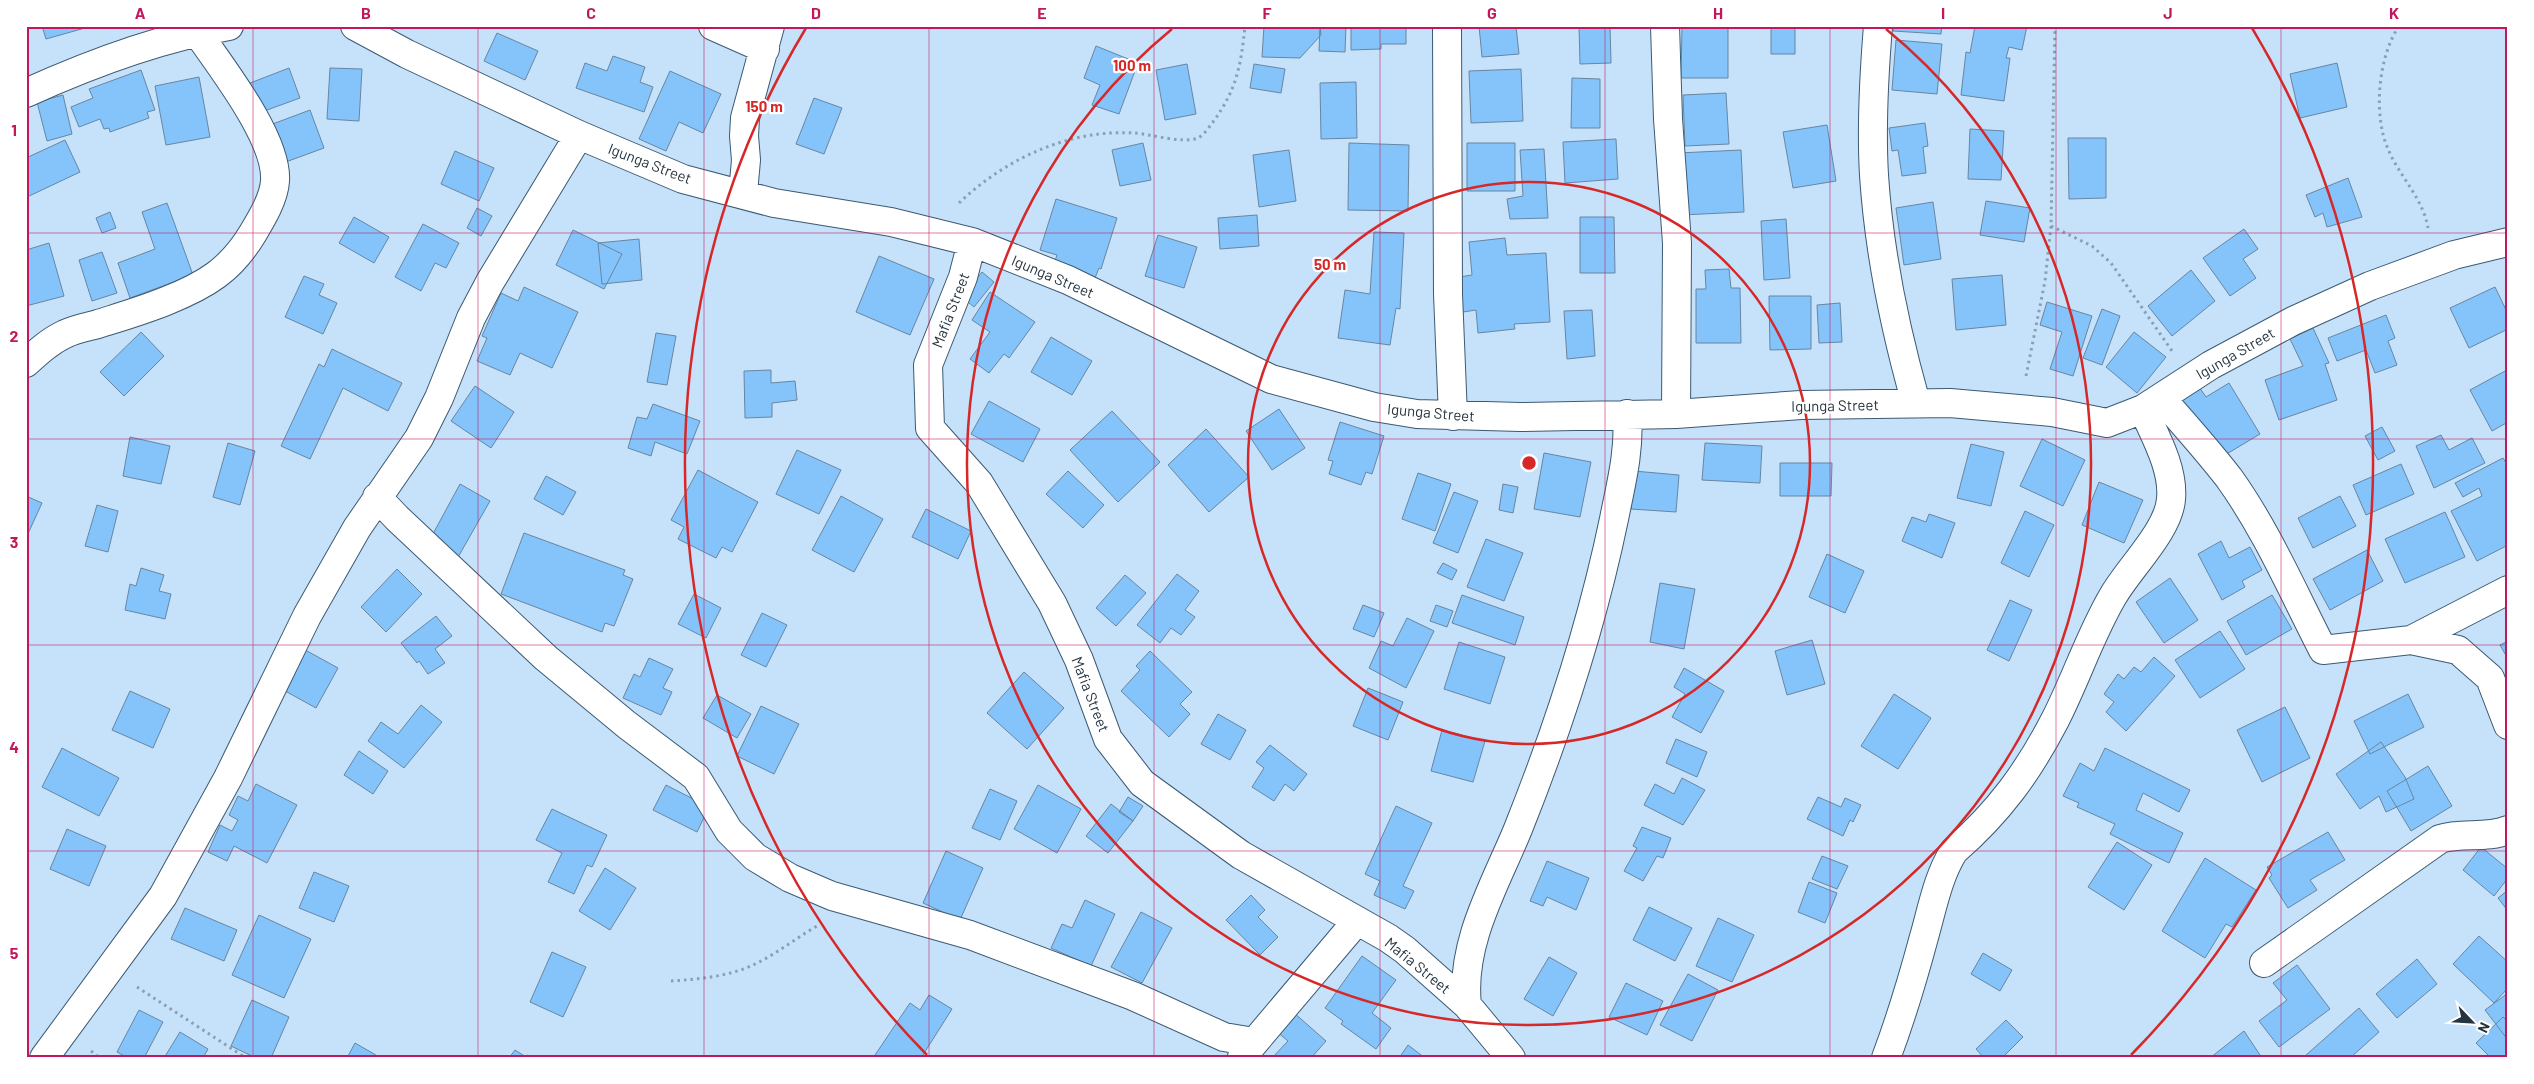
<svg xmlns="http://www.w3.org/2000/svg" width="2534" height="1084" viewBox="0 0 2534 1084" font-family="Barlow,sans-serif">
  <style>
    .building { fill: #84c4fb; stroke: #6786a2 }
    .lines { fill: none; stroke-linecap: round; stroke-linejoin: round }
    .minor-casing { stroke: #3c5a73; stroke-width: 30 }
    .path { stroke: #899fb3; stroke-width: 3; stroke-dasharray: 2.5 4; stroke-linecap: butt }
    .minor { stroke: #fff; stroke-width: 28 }
    .grid { fill: none; stroke: #c2185b; stroke-width: 1; stroke-opacity: 0.55 }
    .ring { fill: none; stroke: #d62828; stroke-width: 2.5 }
    .labels { text-anchor: middle; dominant-baseline: central; stroke-width: 4.5; stroke-linejoin: round; paint-order: stroke }
    .street-label { font-size: 15px; fill: #26343f; stroke: #fff }
    .centre { fill: #d62828; stroke: #fff; stroke-width: 2.5 }
    .ring-label { font-size: 15px; text-anchor: middle; font-weight: bold; fill: #d62828; stroke: #fff; stroke-width: 4.5; stroke-linejoin: round; paint-order: stroke }
    .neatline { fill: none; stroke: #c2185b; stroke-width: 2 }
    .grid-label { font-size: 16px; text-anchor: middle; font-weight: bold; fill: #c2185b }
  </style>
  <rect width="100%" height="100%" fill="#c6e1fa"/>
  <path class="building" d="M42,26H84L85,28L46,39Z
    M1264,26H1320L1321,35L1300,58L1262,57Z
    M1320,26H1346L1345,52L1319,51Z
    M1351,26H1406V44H1381V49L1351,50Z
    M1479,26H1516L1519,54L1482,57Z
    M1579,26H1610L1611,63L1580,64Z
    M1682,26H1728V78H1681Z
    M1771,26H1795V54H1771Z
    M1893,26H1942L1941,34L1893,31Z
    M1975,26H2027L2022,50L2009,47L2006,58H2010L2004,101L1961,95L1966,52L1970,53Z
    M497,33L538,51L525,80L484,61Z
    M1896,40L1942,44L1937,94L1892,90Z
    M1096,46L1138,63L1119,114L1092,105L1100,85L1084,78Z
    M613,56L645,67L640,82L653,87L644,112L576,88L585,63L607,71Z
    M2337,63L2347,107L2300,118L2290,74Z
    M1187,64L1196,114L1165,120L1156,70Z
    M1254,64L1285,69L1281,93L1250,88Z
    M289,68L300,98L256,114L245,85Z
    M330,68L362,69L359,121L327,119Z
    M1521,69L1523,121L1471,123L1469,71Z
    M141,70L155,110L147,112L149,118L110,132L109,128L104,129L100,119L79,127L71,107L93,98L89,89Z
    M670,71L721,94L703,133L679,122L666,151L639,139Z
    M199,77L210,137L166,145L155,86Z
    M1572,78L1600,79V128H1571Z
    M1356,82L1357,138L1321,139L1320,83Z
    M1726,93L1729,144L1685,146L1683,95Z
    M63,95L72,134L47,141L37,102Z
    M814,98L842,108L824,154L796,144Z
    M310,110L324,148L283,163L270,125Z
    M1925,123L1928,146L1923,147L1926,173L1902,176L1898,150L1892,151L1889,128Z
    M1827,125L1836,181L1793,188L1783,132Z
    M1970,129L2004,131L2001,180L1968,179Z
    M2068,138H2106V198L2069,199Z
    M1616,139L1618,179L1565,183L1563,142Z
    M65,140L80,172L27,197L26,158Z
    M1143,143L1151,180L1120,186L1112,150Z
    M1349,143L1409,145L1408,211L1348,210Z
    M1467,143H1515V191H1467Z
    M1544,149L1548,218L1510,219L1507,199L1523,196L1520,150Z
    M1289,150L1296,201L1259,207L1253,155Z
    M1741,150L1744,212L1681,215L1678,153Z
    M455,151L494,168L479,201L441,184Z
    M2348,178L2362,217L2327,227L2323,213L2315,217L2306,195Z
    M1056,199L1117,218L1101,269L1099,268L1093,283L1052,269L1057,255L1040,250Z
    M1986,201L2030,208L2024,242L1980,235Z
    M1933,202L1941,259L1904,265L1896,208Z
    M167,203L193,275L130,298L118,263L155,249L142,212Z
    M477,208L492,216L481,236L467,228Z
    M110,212L116,228L102,233L96,218Z
    M1257,215L1259,246L1220,249L1218,218Z
    M354,217L389,237L374,263L339,243Z
    M1580,217H1614L1615,273H1580Z
    M1786,219L1790,278L1764,280L1761,221Z
    M423,224L459,243L446,268L435,263L421,291L395,277Z
    M2244,229L2258,249L2243,259L2256,278L2230,296L2203,258Z
    M573,230L622,254L604,289L556,265Z
    M1374,232L1404,233L1400,309L1396,308L1390,345L1338,338L1345,290L1370,294Z
    M1158,235L1197,247L1184,288L1145,276Z
    M1505,238L1507,255L1546,253L1550,322L1514,324L1515,329L1478,333L1476,310L1463,312L1459,277L1472,275L1469,242Z
    M639,239L642,280L602,284L598,243Z
    M49,243L64,296L26,306V250Z
    M102,252L117,293L92,301L79,260Z
    M879,256L934,279L910,335L856,312Z
    M1729,269L1731,288H1740L1741,343H1696V289H1706L1705,270Z
    M2191,270L2215,301L2172,336L2148,306Z
    M982,272L994,282L974,307L962,297Z
    M2002,275L2006,325L1956,330L1952,279Z
    M304,276L324,284L319,295L337,303L323,334L285,317Z
    M524,287L578,312L552,368L520,353L510,375L477,361L487,338L482,336L501,293L518,301Z
    M2495,287L2508,314V329L2469,348L2450,308Z
    M990,292L1035,322L1009,358L1004,354L989,373L970,359L990,332L972,320Z
    M1769,296H1811V349L1770,350Z
    M2047,302L2092,316L2073,376L2050,369L2062,332L2040,325Z
    M1840,303L1842,342L1819,343L1817,305Z
    M2102,309L2120,316L2102,365L2083,358Z
    M1592,310L1595,356L1567,359L1564,311Z
    M2386,315L2395,338L2388,341L2397,365L2375,373L2366,350L2337,361L2328,338Z
    M2313,328L2329,363L2325,364L2337,400L2279,420L2265,380L2303,366L2290,339Z
    M141,332L164,356L124,396L100,372Z
    M2134,332L2166,357L2137,393L2106,367Z
    M656,333L676,336L667,385L647,382Z
    M1051,337L1092,361L1072,395L1031,372Z
    M332,349L402,383L388,411L343,388L310,459L281,446L319,364L324,367Z
    M771,370V383L795,381L797,400L772,403V417L745,418L744,371Z
    M2507,370L2508,422L2492,431L2470,390Z
    M2229,383L2260,434L2215,461L2176,399L2197,384L2206,397Z
    M475,386L514,412L491,448L451,421Z
    M989,401L1040,429L1023,462L971,434Z
    M653,404L700,421L687,454L655,442L651,456L628,448L637,417L647,419Z
    M1279,409L1305,448L1272,470L1246,431Z
    M1112,411L1160,462L1118,502L1070,450Z
    M1340,422L1384,436L1372,474L1366,472L1361,485L1329,474L1333,461L1328,460Z
    M2382,427L2395,451L2378,460L2365,436Z
    M1206,429L1249,477L1209,512L1168,465Z
    M2441,435L2449,450L2472,438L2485,463L2434,488L2416,446Z
    M130,437L170,446L161,484L123,476Z
    M2042,439L2085,460L2063,506L2020,486Z
    M228,443L255,451L240,505L213,497Z
    M1705,443L1762,446L1760,483L1702,480Z
    M1971,444L2004,452L1991,506L1957,498Z
    M797,450L841,470L819,514L776,494Z
    M1544,453L1591,462L1580,517L1534,509Z
    M2503,458L2508,466V545L2477,561L2451,511L2482,496L2479,488L2463,497L2455,483Z
    M1780,463H1832L1831,496H1780Z
    M2401,464L2414,494L2366,515L2353,485Z
    M698,470L758,502L732,552L722,547L716,558L678,539L684,527L671,520Z
    M1068,471L1104,505L1083,528L1046,494Z
    M1634,471L1679,475L1676,512L1631,509Z
    M1418,473L1451,484L1435,531L1402,519Z
    M546,476L576,492L563,515L534,499Z
    M2099,482L2143,500L2124,543L2082,525Z
    M460,484L490,501L457,559L428,543Z
    M1503,484L1518,487L1513,513L1499,510Z
    M1454,492L1478,501L1458,553L1433,543Z
    M26,496L42,503L26,538Z
    M841,496L883,519L854,572L812,550Z
    M2340,496L2356,526L2313,548L2298,518Z
    M97,505L118,511L108,552L85,546Z
    M926,509L971,531L958,559L912,537Z
    M2025,511L2054,525L2029,577L2001,563Z
    M2445,512L2465,557L2405,583L2385,539Z
    M1929,514L1955,523L1942,558L1902,541L1912,517L1926,522Z
    M524,533L625,570L623,575L633,579L614,626L605,623L602,632L501,594Z
    M1486,539L1523,553L1504,601L1467,587Z
    M2221,541L2229,558L2250,547L2262,570L2242,581L2245,587L2222,600L2198,554Z
    M2367,550L2383,581L2330,610L2313,579Z
    M1827,554L1864,571L1845,613L1809,597Z
    M1443,563L1457,570L1452,580L1437,573Z
    M141,568L164,575L159,591L171,594L165,619L125,610L130,584L136,586Z
    M397,569L422,594L386,632L361,607Z
    M1177,574L1199,591L1185,610L1195,617L1181,635L1171,628L1160,643L1137,625Z
    M1125,575L1146,593L1116,626L1096,608Z
    M2170,578L2198,620L2164,643L2136,602Z
    M1660,583L1695,589L1684,649L1650,642Z
    M694,594L721,608L706,638L678,624Z
    M1462,595L1524,617L1515,645L1452,623Z
    M2272,595L2292,629L2246,655L2227,621Z
    M2010,600L2032,610L2009,661L1987,650Z
    M1363,605L1384,613L1374,637L1353,629Z
    M1436,605L1453,611L1447,627L1430,621Z
    M762,613L787,625L766,667L741,655Z
    M436,616L452,636L435,649L445,663L428,674L419,661L417,663L401,643Z
    M1407,618L1434,631L1406,688L1369,668L1381,641L1393,646Z
    M2220,631L2245,669L2200,698L2175,660Z
    M1812,640L1825,684L1787,695L1775,651Z
    M2508,641V659L2500,645Z
    M1459,642L1505,657L1490,704L1444,689Z
    M298,646L338,668L316,708L276,686Z
    M1150,651L1192,692L1180,704L1190,714L1169,737L1121,691L1140,670L1136,666Z
    M2154,657L2175,676L2126,731L2106,712L2114,702L2104,694L2118,674L2124,679L2134,667L2141,672Z
    M649,658L673,669L663,688L672,692L661,715L623,698L634,674L640,677Z
    M1684,668L1724,691L1701,733L1672,717L1685,694L1674,687Z
    M1024,672L1064,708L1027,749L987,713Z
    M1368,688L1403,702L1388,740L1353,726Z
    M130,691L170,709L153,748L112,730Z
    M1894,694L1931,718L1898,769L1861,746Z
    M2408,694L2424,727L2370,754L2354,721Z
    M717,695L751,714L737,738L703,718Z
    M421,705L442,722L404,768L368,741L381,722L398,734Z
    M761,706L799,724L774,774L737,756Z
    M2285,707L2310,758L2262,782L2237,730Z
    M1218,714L1246,730L1230,760L1201,744Z
    M1442,730L1485,741L1473,782L1431,771Z
    M1676,739L1707,752L1697,777L1666,763Z
    M2381,742L2405,777L2414,799L2386,812L2379,796L2360,809L2336,774Z
    M1270,745L1307,774L1294,791L1285,784L1274,801L1252,787L1264,768L1256,762Z
    M62,748L119,778L99,816L42,787Z
    M2105,748L2190,790L2179,812L2143,793L2136,810L2183,833L2169,863L2110,834L2115,824L2077,807L2079,803L2063,796L2080,763L2094,771Z
    M359,751L388,771L373,794L344,775Z
    M2428,766L2452,806L2411,831L2387,791Z
    M1682,778L1705,790L1683,825L1644,805L1655,784L1674,794Z
    M256,784L297,805L267,863L234,846L227,861L208,852L220,825L232,831L238,820L229,815L238,796L248,801Z
    M666,785L709,807L697,832L653,810Z
    M1038,785L1081,809L1057,853L1014,829Z
    M990,789L1017,801L1000,840L972,828Z
    M1128,797L1143,806L1133,821L1119,812Z
    M1818,797L1841,807L1845,798L1861,805L1853,822L1850,820L1843,836L1807,819Z
    M1111,804L1133,821L1108,853L1086,836Z
    M1396,806L1432,823L1403,886L1414,891L1405,909L1374,895L1380,881L1365,874Z
    M552,809L607,835L592,867L587,865L574,894L548,882L562,853L536,840Z
    M1642,827L1671,838L1663,858L1657,856L1643,881L1624,871L1637,848L1633,846Z
    M67,829L106,846L89,886L50,869Z
    M2328,832L2345,860L2310,880L2317,890L2288,908L2269,878L2272,875L2267,867Z
    M2117,842L2152,865L2124,910L2088,887Z
    M2481,847L2508,869V878L2494,896L2463,870Z
    M946,851L983,868L960,920L923,903Z
    M1822,856L1848,866L1837,889L1812,879Z
    M2205,858L2256,890L2232,927L2226,924L2205,958L2162,931Z
    M1547,861L1589,878L1576,910L1547,897L1543,906L1530,901Z
    M605,868L636,888L610,930L579,911Z
    M314,872L349,886L334,922L299,908Z
    M1809,882L1837,893L1825,923L1798,912Z
    M2508,890V911L2498,898Z
    M1251,895L1265,910L1258,917L1278,937L1260,955L1226,920Z
    M1085,900L1115,914L1091,966L1051,948L1062,924L1072,928Z
    M1649,907L1692,928L1675,961L1633,940Z
    M185,908L237,930L224,961L171,939Z
    M1141,912L1172,928L1142,983L1111,967Z
    M259,915L311,939L284,998L232,975Z
    M1718,918L1754,935L1732,982L1696,966Z
    M2479,936L2508,962V988L2494,1003L2453,964Z
    M552,952L586,967L563,1017L530,1002Z
    M1983,953L2012,970L2000,991L1971,974Z
    M1362,956L1396,980L1372,1013L1391,1028L1376,1049L1341,1024L1343,1021L1325,1008Z
    M1549,957L1577,973L1553,1016L1524,999Z
    M2417,959L2437,984L2397,1018L2376,994Z
    M2297,965L2330,1009L2279,1047L2259,1021L2287,1000L2273,983Z
    M1688,974L1718,990L1692,1041L1660,1025Z
    M1626,983L1663,1001L1647,1035L1609,1017Z
    M2508,993V1040L2485,1010Z
    M929,995L952,1009L921,1058H873L910,1003L920,1010Z
    M252,1000L289,1017L271,1058H256L231,1046Z
    M2359,1008L2379,1032L2350,1058H2306L2305,1056Z
    M139,1010L163,1022L144,1058H128L117,1052Z
    M1293,1012L1326,1041L1311,1058H1272L1288,1041L1276,1031Z
    M2503,1017L2508,1022V1058H2491L2476,1043Z
    M2006,1020L2023,1037L2002,1058H1984L1976,1049Z
    M2244,1031L2262,1058H2210Z
    M180,1032L208,1049L203,1058H164Z
    M355,1043L381,1058H347Z
    M1408,1045L1425,1058H1399Z
    M515,1050L526,1057L527,1055L532,1058H509Z"/>
  <g class="lines">
    <defs>
      <path id="minor" d="M355,26L407,54L579,135L683,179L774,203L891,222L972,242L1068,280L1271,379L1374,407L1417,414L1520,417L1676,414L1801,405L1950,403L2052,412L2107,423L2143,409L2211,365L2293,321L2370,286L2454,255L2508,242
        M713,26L765,49
        M1447,26L1448,294L1453,416
        M1665,26L1668,119L1677,243L1676,414
        M1878,26C1874,75 1871,125 1874,175C1879,252 1895,329 1916,403
        M26,93C90,64 159,38 229,26
        M743,193L746,160L744,136L745,118L770,26
        M972,242L963,277L928,365L930,428L979,483L1052,603L1079,660L1108,739L1142,783L1241,855L1388,938L1405,950L1467,1005L1511,1058
        M26,363C38,352 50,341 65,334C75,329 87,327 98,324C120,317 144,310 166,301C206,285 231,270 253,233C262,218 274,198 275,181C278,139 221,67 197,32
        M2162,399C2185,425 2208,451 2229,478C2267,531 2293,592 2323,650L2411,640L2508,590
        M377,497L397,518L546,658L627,725L696,777L729,831L755,857L790,878L832,896L970,935L1133,996L1224,1037L1254,1042
        M2411,640L2458,650L2490,678L2508,725
        M2264,963L2440,839C2462,832 2486,839 2508,830
        M1467,1005C1460,943 1495,885 1518,829C1558,729 1592,625 1614,519C1621,484 1630,450 1627,414
        M1242,1057L1356,922
        M44,1058L163,896L228,778L307,616L357,528L419,438L439,398L471,318L490,282L579,135
        M1886,1058C1901,1018 1913,978 1924,937C1932,909 1938,876 1954,851C1999,812 2028,772 2055,720C2076,679 2090,635 2113,596C2129,568 2169,530 2171,499C2174,469 2155,436 2143,409"/>
    </defs>
    <use href="#minor" class="minor-casing"/>
    <path class="path" d="M2399,26C2378,57 2373,115 2388,149C2399,176 2423,198 2428,228
      M959,203C1005,159 1069,129 1134,133C1151,134 1182,144 1198,138C1204,135 1209,127 1213,122C1237,89 1241,65 1245,26
      M2051,226L2092,246L2111,263L2172,351
      M2026,376L2045,281L2051,226L2055,26
      M671,981C702,979 734,976 761,961C780,951 798,937 817,926
      M137,987L246,1058
      M91,1051L100,1058"/>
    <use href="#minor" class="minor"/>
  </g>
  <path class="grid" d="M253,26V1058M478,26V1058M704,26V1058M929,26V1058M1154,26V1058M1380,26V1058M1605,26V1058M1830,26V1058M2056,26V1058M2281,26V1058M26,233H2508M26,439H2508M26,645H2508M26,851H2508"/>
  <g class="ring">
    <circle cx="1529" cy="463" r="281"/>
    <path d="M1886 29A562 562 0 1 1 1172 29"/>
    <path d="M927 1055A844 844 0 0 1 806 28M2252 28A844 844 0 0 1 2131 1055"/>
  </g>
  <g class="labels">
    <g class="street-label">
      <text transform="translate(650 163) rotate(21)">Igunga Street</text>
      <text transform="translate(1053 276) rotate(23)">Igunga Street</text>
      <text transform="translate(950 310) rotate(-69)">Mafia Street</text>
      <text transform="translate(2235 353) rotate(-30)">Igunga Street</text>
      <text transform="translate(1835 405) rotate(-1)">Igunga Street</text>
      <text transform="translate(1431 412) rotate(5)">Igunga Street</text>
      <text transform="translate(1091 694) rotate(69)">Mafia Street</text>
      <text transform="translate(1418 965) rotate(39)">Mafia Street</text>
    </g>
  </g>
  <circle cx="1529" cy="463" r="8" class="centre"/>
  <g class="ring-label">
    <text x="1132" y="71">100 m</text>
    <text x="764" y="112">150 m</text>
    <text x="1330" y="270">50 m</text>
  </g>
  <rect width="2534" height="1084" fill="none" stroke="#ffffff" stroke-width="55"/>
  <g transform="translate(2472 1022) rotate(115)" stroke="#ffffff" stroke-width="4" paint-order="stroke">
  <path d="M0-4L9 19L0 12L-9 19Z" fill="#26343f"/>
  <text y="-8" font-size="14" font-weight="bold" text-anchor="middle" fill="#26343f">N</text>
  </g>
  <rect x="28" y="28" width="2478" height="1028" class="neatline"/>
  <g class="grid-label">
    <text x="140" y="19">A</text>
    <text x="366" y="19">B</text>
    <text x="591" y="19">C</text>
    <text x="816" y="19">D</text>
    <text x="1042" y="19">E</text>
    <text x="1267" y="19">F</text>
    <text x="1492" y="19">G</text>
    <text x="1718" y="19">H</text>
    <text x="1943" y="19">I</text>
    <text x="2168" y="19">J</text>
    <text x="2394" y="19">K</text>
    <text x="14" y="136">1</text>
    <text x="14" y="342">2</text>
    <text x="14" y="548">3</text>
    <text x="14" y="753">4</text>
    <text x="14" y="959">5</text>
  </g>
</svg>
